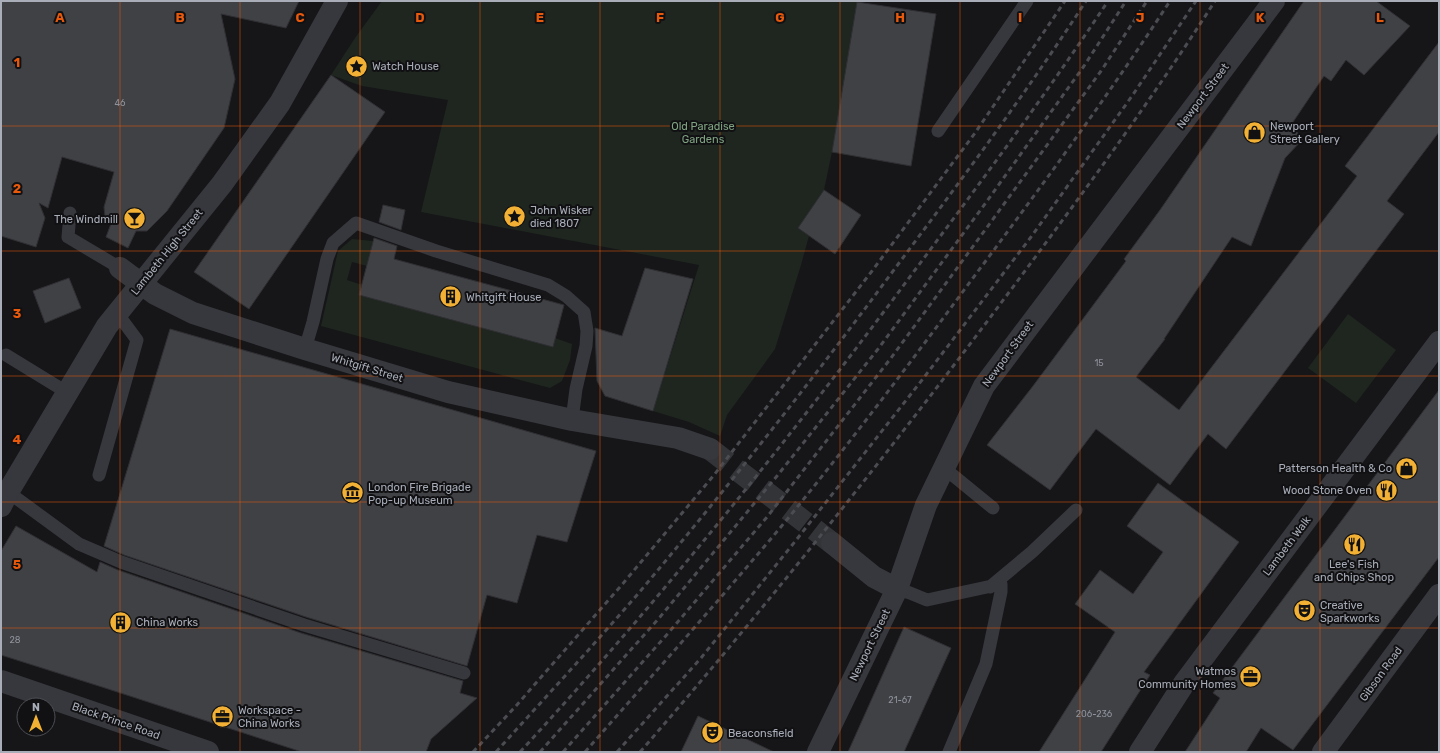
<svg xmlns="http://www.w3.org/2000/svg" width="1440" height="753" viewBox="0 0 1440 753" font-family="Rubik,sans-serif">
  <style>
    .green { fill: #1e261f }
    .building { fill: #404145; stroke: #303034 }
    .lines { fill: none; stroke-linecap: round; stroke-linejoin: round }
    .street-tunnel { stroke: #333438; stroke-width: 22; stroke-dasharray: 22 11; stroke-linecap: butt }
    .lane { stroke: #37383d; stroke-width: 13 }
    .street { stroke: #37383d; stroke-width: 22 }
    .rail { stroke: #4a4c52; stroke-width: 3; stroke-dasharray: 5 4; stroke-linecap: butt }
    .grid { fill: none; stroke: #e8590c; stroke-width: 1; stroke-opacity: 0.55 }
    .labels { text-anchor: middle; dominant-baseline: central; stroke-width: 4; stroke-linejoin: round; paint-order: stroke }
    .number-label { font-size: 9px; fill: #8e929b }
    .poi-label { font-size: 11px; fill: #a8adb8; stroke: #111113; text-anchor: start }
    .street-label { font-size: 11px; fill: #a8adb8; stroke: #111113 }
    .park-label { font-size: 11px; fill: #7fa381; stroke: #111113 }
    .grid-label { font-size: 13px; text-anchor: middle; font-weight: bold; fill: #e8590c; stroke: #111113; stroke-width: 4; stroke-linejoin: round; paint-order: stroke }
  </style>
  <rect width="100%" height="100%" fill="#161618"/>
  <path class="green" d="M382,1H858L832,152L824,190L798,228L809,236L801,265L775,349L727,415L720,436L689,422L653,411L699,265L421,212L448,100L362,86L331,75L355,38Z
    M352,239L373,241L367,266L352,262L347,280L362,285L359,295L553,347L555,338L572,344L570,360L562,381L550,388L321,326L338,251Z
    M1348,314L1396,350L1356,403L1308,368Z"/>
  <path class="building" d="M1,1H299L286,28L221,14L235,79L224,128L167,211L147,231H136L128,248L106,237L112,221L105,217L104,207L114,172L62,157L48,208L39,203L45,218L36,247L1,236Z
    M1304,1H1376L1410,26L1364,75L1346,60L1331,81L1324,76L1291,125L1303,139L1285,158L1251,246L1232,237L1164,339H1165L1136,377L1179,410L1357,176L1345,166L1439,42V132L1387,201L1404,214L1226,449L1208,434L1170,485L1096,429L1050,490L987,445L1033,386L1126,261L1124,259L1160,210Z
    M857,2L936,14L911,166L832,152Z
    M331,75L385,112L249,309L194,272Z
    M824,190L861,215L835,254L798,228Z
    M383,205L405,210L401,230L379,222Z
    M374,238L397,246L394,259L564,305L553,347L359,295Z
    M645,268L693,279L653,411L605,396L597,381L595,328L622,336Z
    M69,278L81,308L45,323L33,291Z
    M170,329L596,451L567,542L537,535L517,603L487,595L467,666L306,617L124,555L104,546Z
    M1439,390V557L1293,750L1261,728L1246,752H1185L1220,698L1213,693Z
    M1158,483L1239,542L1144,672L1150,675L1101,752H1039L1115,632L1075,604L1100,570L1133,594L1163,552L1127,526Z
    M16,526L97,572L100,562L118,570L301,633L463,681L460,693L477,698L431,739L426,752H302L102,687L1,655V551Z
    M904,627L951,648L904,752H848Z
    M698,716L774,752H681Z"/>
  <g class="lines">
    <path class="street-tunnel" d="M710,449L832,543"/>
    <path class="lane" d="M938,131L1027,1
      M70,213L68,237L120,268
      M305,349L313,322L327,259L333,243L356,223L436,251L548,285L566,296L584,312L587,331L586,346L576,389L572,420
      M6,355L68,393
      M944,468L993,508
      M99,475L137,340L117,313
      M8,492L79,544L121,562L304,625L464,673
      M990,587L1032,552L1076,510
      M897,589L910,593L927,600L1001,584V592L986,664L949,752"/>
    <path class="street" d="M120,268L155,294L193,313L305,349L448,392L572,420L678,438L710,449
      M1,506L8,492L107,326L222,184L280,103L337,1
      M832,543L874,577L897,589
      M1,681L208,752
      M818,752L897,589L926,505L984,386L1274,1
      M1140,752L1185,682L1439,342
      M1323,752L1439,595"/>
    <path class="rail" d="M473,752L515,707L620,587L714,475L872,271L975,133L1065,1
      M496,752C543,700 591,648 637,595C729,486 817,374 902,259C965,175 1028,90 1086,1
      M520,752C661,599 791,437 915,270C981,182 1047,93 1108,1
      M540,752L660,617L777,476L878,349L982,208L1084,66L1126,1
      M563,752L670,631L767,517L891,358L996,215L1101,71L1147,1
      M585,752C650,678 716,604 780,528C847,447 910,363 973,278C1041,187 1108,96 1170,1
      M617,752L701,658L797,539L922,380L1031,237L1132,96L1196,1
      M640,752C762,612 877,467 989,319C1067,215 1145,110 1215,1"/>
  </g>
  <path class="grid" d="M120,1V752M240,1V752M360,1V752M480,1V752M600,1V752M720,1V752M840,1V752M960,1V752M1080,1V752M1200,1V752M1320,1V752M1,126H1439M1,251H1439M1,376H1439M1,502H1439M1,628H1439"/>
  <defs>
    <symbol id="sight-disc" viewBox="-11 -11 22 22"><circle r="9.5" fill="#f2b134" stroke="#111113"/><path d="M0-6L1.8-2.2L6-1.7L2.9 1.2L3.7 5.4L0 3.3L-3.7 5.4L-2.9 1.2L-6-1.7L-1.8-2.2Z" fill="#111"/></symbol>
    <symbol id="shop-disc" viewBox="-11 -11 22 22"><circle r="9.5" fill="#f2b134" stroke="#111113"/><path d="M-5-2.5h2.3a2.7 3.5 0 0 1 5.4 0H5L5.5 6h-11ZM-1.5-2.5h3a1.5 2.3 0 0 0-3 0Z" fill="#111"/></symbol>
    <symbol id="bar-disc" viewBox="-11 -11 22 22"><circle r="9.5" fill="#f2b134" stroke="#111113"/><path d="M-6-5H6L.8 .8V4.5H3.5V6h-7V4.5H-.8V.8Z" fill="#111"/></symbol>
    <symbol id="building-disc" viewBox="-11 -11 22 22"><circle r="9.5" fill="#f2b134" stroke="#111113"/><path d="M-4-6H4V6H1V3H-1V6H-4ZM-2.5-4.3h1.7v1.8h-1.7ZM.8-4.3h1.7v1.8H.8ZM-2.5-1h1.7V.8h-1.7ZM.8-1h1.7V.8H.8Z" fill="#111"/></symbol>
    <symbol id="restaurant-disc" viewBox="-11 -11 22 22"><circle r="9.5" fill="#f2b134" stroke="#111113"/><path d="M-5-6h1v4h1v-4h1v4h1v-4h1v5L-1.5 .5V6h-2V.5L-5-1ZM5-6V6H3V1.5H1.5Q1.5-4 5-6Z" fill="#111"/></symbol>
    <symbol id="museum-disc" viewBox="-11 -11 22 22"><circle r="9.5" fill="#f2b134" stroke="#111113"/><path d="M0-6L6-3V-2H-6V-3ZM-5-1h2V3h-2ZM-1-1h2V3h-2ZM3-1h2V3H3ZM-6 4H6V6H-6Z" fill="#111"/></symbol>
    <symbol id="theatre-disc" viewBox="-11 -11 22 22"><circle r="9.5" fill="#f2b134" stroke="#111113"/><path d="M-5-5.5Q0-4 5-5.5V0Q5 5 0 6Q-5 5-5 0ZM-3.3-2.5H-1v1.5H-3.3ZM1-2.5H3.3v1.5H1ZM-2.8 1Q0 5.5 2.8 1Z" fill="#111"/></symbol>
    <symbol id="office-disc" viewBox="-11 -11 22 22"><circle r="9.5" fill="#f2b134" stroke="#111113"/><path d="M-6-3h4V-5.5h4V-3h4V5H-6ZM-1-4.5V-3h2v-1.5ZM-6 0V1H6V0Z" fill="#111"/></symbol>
  </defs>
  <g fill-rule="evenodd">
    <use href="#sight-disc" x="344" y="54" width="25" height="25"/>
    <use href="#shop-disc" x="1242" y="120" width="25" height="25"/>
    <use href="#sight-disc" x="502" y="204" width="25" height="25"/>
    <use href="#bar-disc" x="122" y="206" width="25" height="25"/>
    <use href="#building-disc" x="438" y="284" width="25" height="25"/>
    <use href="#shop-disc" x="1394" y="456" width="25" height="25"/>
    <use href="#restaurant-disc" x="1374" y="478" width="25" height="25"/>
    <use href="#museum-disc" x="340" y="480" width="25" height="25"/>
    <use href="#restaurant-disc" x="1342" y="532" width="25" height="25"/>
    <use href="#theatre-disc" x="1292" y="598" width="25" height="25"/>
    <use href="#building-disc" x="108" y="610" width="25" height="25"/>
    <use href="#office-disc" x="1238" y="664" width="25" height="25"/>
    <use href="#office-disc" x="210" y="704" width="25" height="25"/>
    <use href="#theatre-disc" x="700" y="720" width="25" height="25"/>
  </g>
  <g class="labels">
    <g class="number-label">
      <text x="120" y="103">46</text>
      <text x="1099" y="363">15</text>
      <text x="15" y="640">28</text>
      <text x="900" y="700">21-67</text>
      <text x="1094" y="714">206-236</text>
    </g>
    <g class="poi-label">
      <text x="372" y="66">Watch House</text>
      <text x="1270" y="126">Newport<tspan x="1270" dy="13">Street Gallery</tspan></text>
      <text x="530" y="210">John Wisker<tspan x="530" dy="13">died 1807</tspan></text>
      <text x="118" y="219" text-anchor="end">The Windmill</text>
      <text x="466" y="297">Whitgift House</text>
      <text x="1392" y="468" text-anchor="end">Patterson Health &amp; Co</text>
      <text x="368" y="487">London Fire Brigade<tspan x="368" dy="13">Pop-up Museum</tspan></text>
      <text x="1372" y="490" text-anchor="end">Wood Stone Oven</text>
      <text x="1354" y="564" text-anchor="middle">Lee's Fish<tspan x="1354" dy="13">and Chips Shop</tspan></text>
      <text x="1320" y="605">Creative<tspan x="1320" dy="13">Sparkworks</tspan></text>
      <text x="136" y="622">China Works</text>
      <text x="1236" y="671" text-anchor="end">Watmos<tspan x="1236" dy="13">Community Homes</tspan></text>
      <text x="238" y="710">Workspace -<tspan x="238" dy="13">China Works</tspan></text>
      <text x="728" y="733">Beaconsfield</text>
    </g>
    <g class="street-label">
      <text transform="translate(1203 96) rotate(-53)">Newport Street</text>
      <text transform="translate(167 252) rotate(-51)">Lambeth High Street</text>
      <text transform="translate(1008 354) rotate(-54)">Newport Street</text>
      <text transform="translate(367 368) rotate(17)">Whitgift Street</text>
      <text transform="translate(1287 546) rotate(-53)">Lambeth Walk</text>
      <text transform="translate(870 645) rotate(-64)">Newport Street</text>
      <text transform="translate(1381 674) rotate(-54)">Gibson Road</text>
      <text transform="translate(116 721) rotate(19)">Black Prince Road</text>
    </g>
    <g class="park-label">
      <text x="703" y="126">Old Paradise<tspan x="703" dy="13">Gardens</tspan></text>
    </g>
  </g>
  <g class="grid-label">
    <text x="60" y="22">A</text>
    <text x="180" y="22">B</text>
    <text x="300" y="22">C</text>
    <text x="420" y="22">D</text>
    <text x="540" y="22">E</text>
    <text x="660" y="22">F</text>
    <text x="780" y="22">G</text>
    <text x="900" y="22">H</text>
    <text x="1020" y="22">I</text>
    <text x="1140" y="22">J</text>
    <text x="1260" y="22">K</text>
    <text x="1380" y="22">L</text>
    <text x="17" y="67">1</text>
    <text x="17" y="193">2</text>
    <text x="17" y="318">3</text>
    <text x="17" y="444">4</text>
    <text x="17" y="569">5</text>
  </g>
  <rect width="1440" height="753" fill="none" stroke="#a8adb8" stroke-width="4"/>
  <g transform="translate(36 717)"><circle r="19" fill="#111113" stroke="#4d4f55"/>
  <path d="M0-3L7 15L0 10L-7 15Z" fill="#f2b134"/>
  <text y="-6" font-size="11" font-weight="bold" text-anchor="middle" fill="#a8adb8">N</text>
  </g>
</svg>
